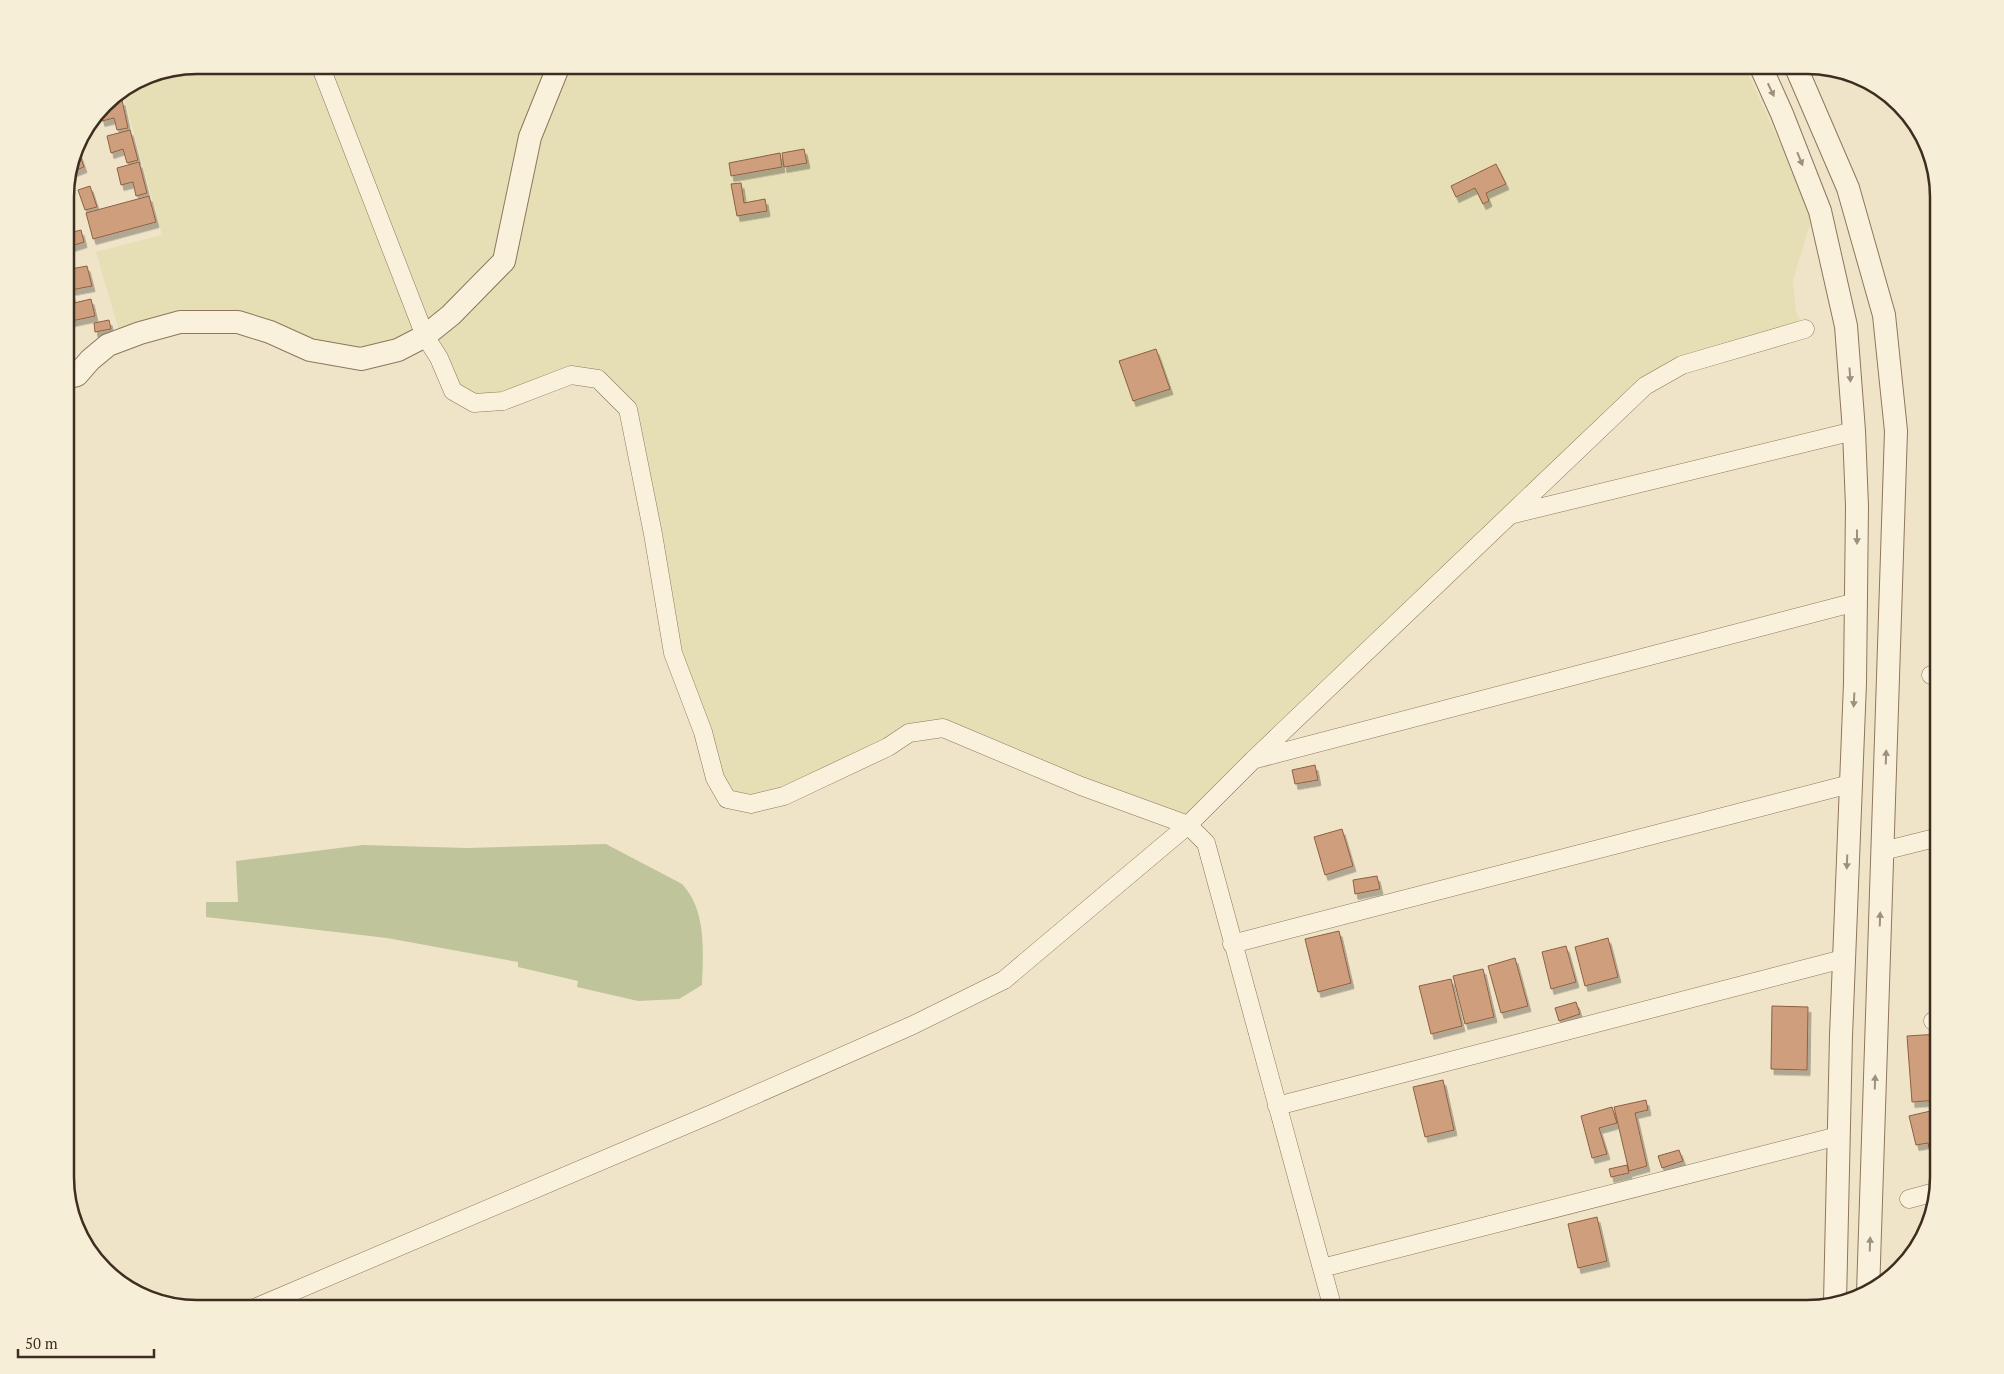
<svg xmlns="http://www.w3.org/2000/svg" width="2004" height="1374" viewBox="0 0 2004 1374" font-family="'PT Serif',serif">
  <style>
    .farmland { fill: #e6deb5 }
    .cemetery { fill: #bfc49a }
    .building { fill: #cf9f7d; stroke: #8d5f41; filter: url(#shadow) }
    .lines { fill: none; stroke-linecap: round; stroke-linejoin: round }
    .minor-casing { stroke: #8d765c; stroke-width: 19 }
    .tertiary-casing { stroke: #8d765c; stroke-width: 24 }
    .minor { stroke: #faf1dc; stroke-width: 18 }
    .tertiary { stroke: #faf1dc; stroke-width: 22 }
    .oneway { fill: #9c907e }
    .rim { fill: none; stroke: #3d2e20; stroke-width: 2.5 }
  </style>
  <defs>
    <filter id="shadow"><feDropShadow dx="3" dy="5.5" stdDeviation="0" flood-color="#0004"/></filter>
  </defs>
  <rect width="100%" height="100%" fill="#f0e4c8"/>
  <path class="farmland" d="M196,65H1744L1813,215L1793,280L1796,311L1805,329L1645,386L1188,825L943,728L784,796L727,799L688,688L628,409L598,379L571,375L503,401L453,391L425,336L361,359L270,332L119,331L96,252L162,235L124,98L104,103L146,75Z"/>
  <path class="cemetery" d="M606,844L682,884C707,911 703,951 702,985L679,999L638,1001L577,987L578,981L518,967V962L387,938L206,917V902H238L236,861L363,845L467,848Z"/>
  <path class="building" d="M122,100L128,128L117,130L114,118L102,121L99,110L102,105Z
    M130,130L138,160L127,163L123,149L111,153L107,136Z
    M76,144L84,167L71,172L70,169Z
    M804,149L807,163L784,167L782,153Z
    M780,153L782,167L731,176L729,163Z
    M139,162L147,193L136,196L133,182L121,185L117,168Z
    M1496,164L1506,184L1486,193L1489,201L1483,204L1475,188L1456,197L1451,186Z
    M741,183L744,203L765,199L767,211L737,216L731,184Z
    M90,186L97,207L85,210L78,190Z
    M149,196L156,222L93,239L86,213Z
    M81,230L84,242L65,248V234Z
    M65,253L69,266L65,267Z
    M87,266L92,286L71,290L74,303L91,299L95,316L67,322L65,314V270Z
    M109,320L111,329L95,332L94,323Z
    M1156,349L1170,389L1133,401L1119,361Z
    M1315,765L1318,780L1295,784L1292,770Z
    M1342,829L1353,866L1325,875L1314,837Z
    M1377,876L1380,889L1355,894L1353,880Z
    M1339,931L1351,983L1318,992L1305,939Z
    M1608,938L1618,977L1585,986L1575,947Z
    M1566,946L1576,982L1551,989L1542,952Z
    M1515,958L1528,1006L1501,1013L1488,966Z
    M1483,969L1494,1017L1465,1024L1453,976Z
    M1451,979L1462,1026L1431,1034L1419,986Z
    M1576,1002L1580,1014L1559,1021L1555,1008Z
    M1772,1006L1808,1007L1807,1070L1771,1069Z
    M1939,1034V1100L1912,1102L1907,1036Z
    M1443,1080L1454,1130L1425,1137L1413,1087Z
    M1646,1100L1648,1110L1635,1113L1647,1166L1629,1171L1614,1107Z
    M1612,1107L1617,1123L1599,1128L1607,1154L1592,1158L1581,1116Z
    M1939,1109V1150L1930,1152L1928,1143L1916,1145L1909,1116Z
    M1679,1150L1683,1161L1662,1168L1658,1156Z
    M1627,1165L1629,1173L1611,1177L1609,1169Z
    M1597,1217L1607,1261L1578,1268L1568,1224Z"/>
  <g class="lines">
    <defs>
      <path id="minor" d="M320,65L425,336L439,358L453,391L474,403L503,401L571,375L598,379L628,409L653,534L673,653L703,732L715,778L727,799L751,804L784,796L888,747L909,733L943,728L1081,786L1188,825L1206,843L1333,1309
        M1510,515L1854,431
        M1931,675L1939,673
        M1256,759L1856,602
        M1883,851L1939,837
        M1232,944L1850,784
        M1933,1021L1939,1019
        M1277,1106L1843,959
        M1909,1199L1935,1192
        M1322,1268L1838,1136
        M252,1309L714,1113L913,1025L1004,980L1188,825L1253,760L1645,386L1682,365L1805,329"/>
      <path id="tertiary" d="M1760,65L1782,114L1820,211L1846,326L1854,431L1857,506L1855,683L1841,1036L1835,1302
        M1795,65L1848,188L1884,315L1896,431L1868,1293
        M65,378L77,375L90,360L108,345L140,333L180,322H238L270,332L310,350L361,359L398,350L425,336L451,315L504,261L530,137L559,65"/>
    </defs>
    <use href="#minor" class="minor-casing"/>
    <use href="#tertiary" class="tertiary-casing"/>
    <use href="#minor" class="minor"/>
    <use href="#tertiary" class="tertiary"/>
  </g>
  <defs><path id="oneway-solid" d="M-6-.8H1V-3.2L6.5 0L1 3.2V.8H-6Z" transform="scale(1.25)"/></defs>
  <g class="oneway">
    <use href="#oneway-solid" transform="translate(1771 90) rotate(65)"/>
    <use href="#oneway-solid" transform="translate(1800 159) rotate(68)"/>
    <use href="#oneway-solid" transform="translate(1850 375) rotate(86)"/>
    <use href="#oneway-solid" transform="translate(1857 537) rotate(90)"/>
    <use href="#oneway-solid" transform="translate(1854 700) rotate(93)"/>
    <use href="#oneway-solid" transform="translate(1886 757) rotate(-88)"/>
    <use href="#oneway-solid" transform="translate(1847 862) rotate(92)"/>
    <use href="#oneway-solid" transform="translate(1880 919) rotate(-88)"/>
    <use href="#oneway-solid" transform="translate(1875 1082) rotate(-88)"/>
    <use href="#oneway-solid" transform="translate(1870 1244) rotate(-88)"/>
  </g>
  <path d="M0 0H2004V1374H0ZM197 74H1807A123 123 0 0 1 1930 197V1177A123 123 0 0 1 1807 1300H197A123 123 0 0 1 74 1177V197A123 123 0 0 1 197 74Z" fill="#f7eed8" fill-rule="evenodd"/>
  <path class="rim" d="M197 74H1807A123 123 0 0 1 1930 197V1177A123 123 0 0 1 1807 1300H197A123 123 0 0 1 74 1177V197A123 123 0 0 1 197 74Z"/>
  <path d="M18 1349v8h136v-8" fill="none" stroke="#3d2e20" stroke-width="2.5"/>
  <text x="25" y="1349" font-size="15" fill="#3d2e20" stroke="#f7eed8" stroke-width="4" paint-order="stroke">50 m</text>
</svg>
